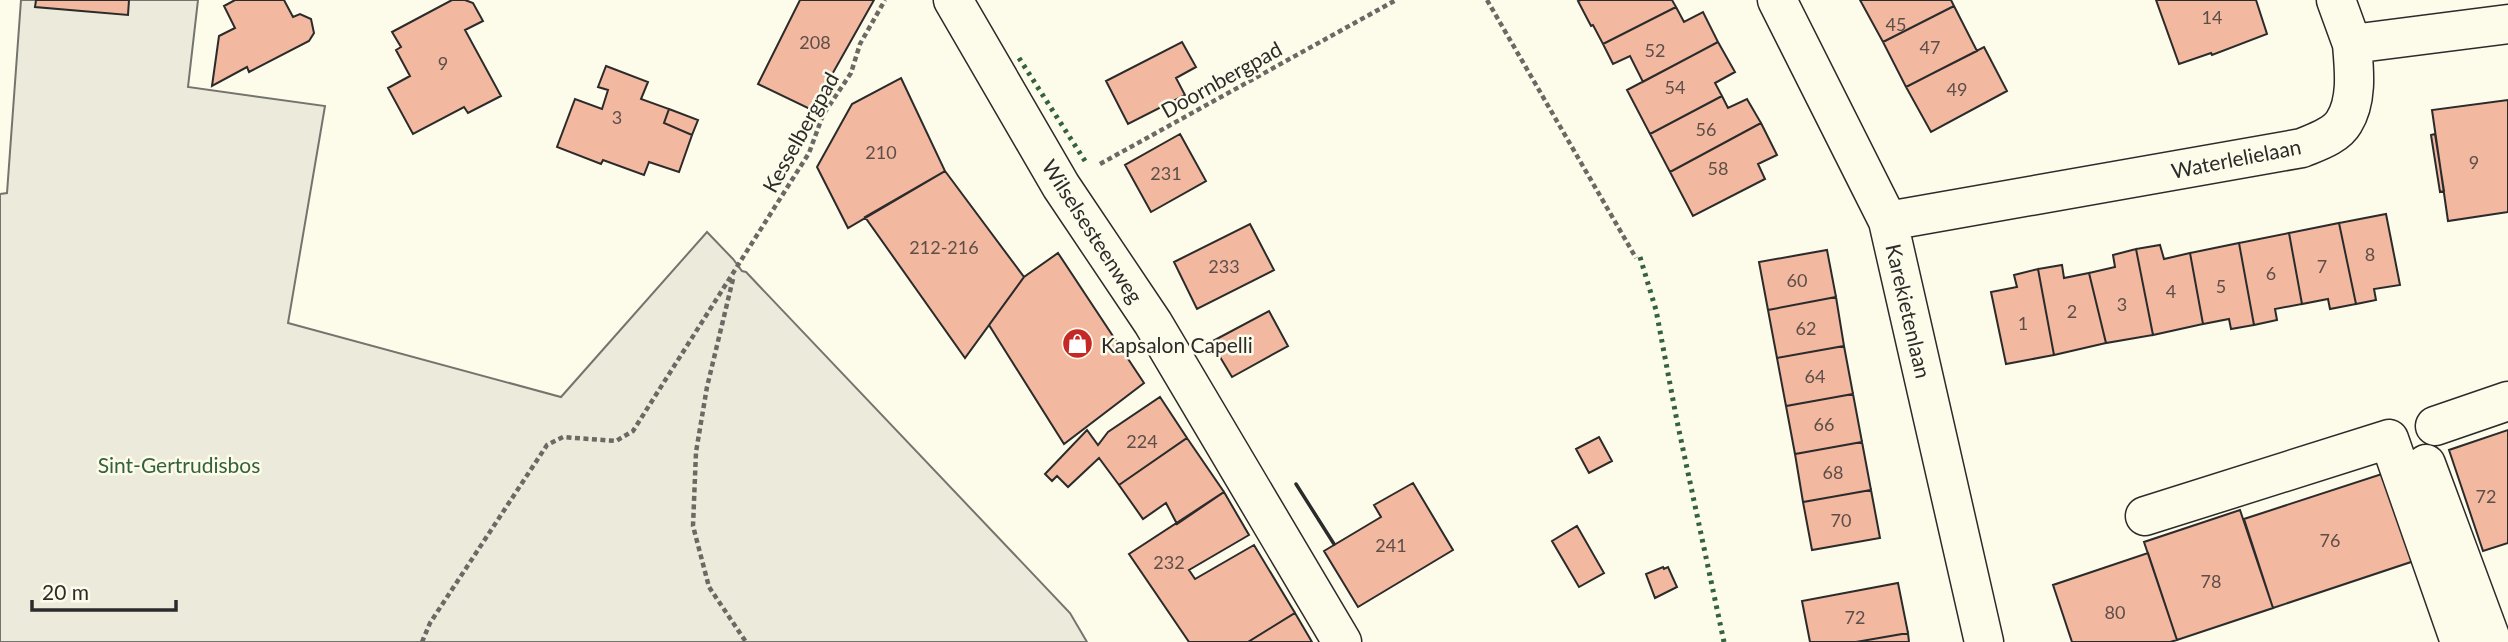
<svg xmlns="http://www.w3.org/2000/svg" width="2508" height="642" viewBox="0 0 2508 642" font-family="Lato,sans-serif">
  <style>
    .green { fill: #ecebdb; stroke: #74746e; stroke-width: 2 }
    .building { fill: #f2b8a0; stroke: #2b2b2b; stroke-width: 2 }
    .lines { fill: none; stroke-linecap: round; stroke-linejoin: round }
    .minor-casing { stroke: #2b2b2b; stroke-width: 41 }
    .path { stroke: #6a6964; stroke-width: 4.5; stroke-dasharray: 5 3.5; stroke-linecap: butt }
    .minor { stroke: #fdfbea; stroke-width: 38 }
    .hedge { stroke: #34623c; stroke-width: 5; stroke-dasharray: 3.5 5; stroke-linecap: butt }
    .wall { stroke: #2b2b2b; stroke-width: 3.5 }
    .labels { text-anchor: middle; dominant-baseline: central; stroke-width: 5; stroke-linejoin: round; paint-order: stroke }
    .number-label { font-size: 18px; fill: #5d4e48 }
    .street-label { font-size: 21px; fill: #2b2b2b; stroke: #fdfbea }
    .poi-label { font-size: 21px; fill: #2b2b2b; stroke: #fdfbea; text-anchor: start }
    .park-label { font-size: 21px; fill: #34623c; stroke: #fdfbea }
  </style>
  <rect width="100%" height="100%" fill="#fdfbea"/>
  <path class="green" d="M21,0H198L188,87L325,106L288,323L561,397L707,232L733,259L742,271L746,272L1070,613L1087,642H0V194L7,193Z"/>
  <path class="building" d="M36,0H129L128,15L35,7Z
    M235,0H284L293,17L300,14L311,19L314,33L309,41L249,72L247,67L212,86L219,36L235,28L224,6Z
    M452,0H465L473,3L483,21L465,30L501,96L468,113L464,107L413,134L388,88L410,76L396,50L401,47L392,32Z
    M800,0H874L812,110L758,84Z
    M1581,0H1672L1676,7L1603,44L1593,25L1591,26L1578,1Z
    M1860,0H1951L1954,6L1883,42Z
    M2156,0H2256L2267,34L2212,55L2211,53L2179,64Z
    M1954,6L1977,51L1906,87L1883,42Z
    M1676,7L1684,22L1703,12L1718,42L1643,82L1630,56L1613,64L1603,44Z
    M1182,42L1196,67L1176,78L1185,95L1128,124L1106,81Z
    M1718,42L1735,72L1715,83L1722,96L1650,134L1627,90Z
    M1984,47L2007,91L1931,132L1906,87Z
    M606,66L648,82L641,99L669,109L664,123L692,135L679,172L649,162L644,175L603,160L601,164L557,147L575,99L602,109L608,90L598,87Z
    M901,78L945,171L848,228L817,167L852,104Z
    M1722,96L1728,108L1747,99L1761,123L1670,172L1650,134Z
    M2508,100V212L2448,221L2432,110Z
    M669,109L698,120L692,135L664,123Z
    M1761,123L1777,155L1758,164L1765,179L1693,216L1670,172Z
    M1180,134L1206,181L1151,212L1125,165Z
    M2435,134L2444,191L2440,192L2431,135Z
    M945,171L1024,277L965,358L865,217Z
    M2386,214L2400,285L2374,289L2376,300L2356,304L2339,223Z
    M2339,223L2356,304L2330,309L2328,299L2302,304L2289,233Z
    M1250,224L1274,270L1197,309L1174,262Z
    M2289,233L2302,304L2275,309L2277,320L2254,325L2239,243Z
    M2239,243L2254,325L2231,329L2229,319L2203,324L2190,253Z
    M2160,245L2164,259L2190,253L2203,324L2153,335L2136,249Z
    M2136,249L2153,335L2106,343L2089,273L2115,267L2113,255Z
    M1827,250L1836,297L1768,310L1759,262Z
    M1058,253L1144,383L1064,444L989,325L1024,277Z
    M2062,265L2064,278L2089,273L2106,343L2054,355L2038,269Z
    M2038,269L2054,355L2006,364L1991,292L2017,287L2014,275Z
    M1836,297L1844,346L1777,358L1768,310Z
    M1269,311L1288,346L1232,377L1211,342Z
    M1844,346L1853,394L1786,406L1777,358Z
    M1853,394L1862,442L1795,454L1786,406Z
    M1160,397L1187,438L1119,485L1099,458L1068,487L1057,476L1052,481L1045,474L1087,430L1098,445L1108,432Z
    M2508,430V543L2483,551L2449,450Z
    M1599,437L1612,461L1589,473L1576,449Z
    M1187,438L1224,492L1177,524L1166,503L1143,519L1119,485Z
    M1862,442L1871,490L1803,502L1795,454Z
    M2388,472L2417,560L2273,608L2244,519Z
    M1413,483L1453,550L1358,607L1324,551L1381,517L1374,505Z
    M1871,490L1880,538L1812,550L1803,502Z
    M1224,492L1249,535L1189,570L1195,579L1254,545L1295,613L1248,642H1189L1129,554Z
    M2240,510L2273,608L2177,640L2144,542Z
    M1577,526L1604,573L1579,587L1552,541Z
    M2148,553L2177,640L2170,642H2072L2053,585Z
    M1663,567L1664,569L1668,567L1677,587L1655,598L1646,574Z
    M1898,583L1908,633L1856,642H1810L1802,601Z
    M1295,613L1312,642H1248Z
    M1908,633L1909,642H1856Z"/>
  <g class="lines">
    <defs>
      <path id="minor" d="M953,0L1061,186L1153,323L1342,642
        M1777,0L1888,221L1984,642
        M2336,0L2352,44
        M1888,221L2302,148C2316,142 2336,136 2344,122C2358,100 2354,68 2352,44L2508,24
        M2435,426L2508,401
        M2426,464L2492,642
        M2145,516L2389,439L2460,642"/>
    </defs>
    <use href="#minor" class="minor-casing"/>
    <path class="path" d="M1487,0L1636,258
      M1100,164L1396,0
      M733,279L707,387L696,452L693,526L709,587L746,642
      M422,642L430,623L547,445L563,437L616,441L633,431L809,153L823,115L851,73L860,44L885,0"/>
    <use href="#minor" class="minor"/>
    <path class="hedge" d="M1019,58L1085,161
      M1640,257L1656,310L1677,421L1724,642"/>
    <path class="wall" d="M1296,484L1334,544"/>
  </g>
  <defs>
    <symbol id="shop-disc" viewBox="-11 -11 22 22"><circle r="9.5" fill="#c62828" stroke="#fdfbea"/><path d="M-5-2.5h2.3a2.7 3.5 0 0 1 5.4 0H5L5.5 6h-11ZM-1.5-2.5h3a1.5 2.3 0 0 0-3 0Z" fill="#fff"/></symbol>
  </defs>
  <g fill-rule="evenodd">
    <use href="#shop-disc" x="1060" y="326" width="35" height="35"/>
  </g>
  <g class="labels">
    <g class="number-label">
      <text x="2212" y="17">14</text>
      <text x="1896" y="24">45</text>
      <text x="815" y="42">208</text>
      <text x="1930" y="47">47</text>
      <text x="1655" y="50">52</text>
      <text x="443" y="63">9</text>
      <text x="1675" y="87">54</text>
      <text x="1957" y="89">49</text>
      <text x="617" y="117">3</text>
      <text x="1706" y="129">56</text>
      <text x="881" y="152">210</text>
      <text x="2474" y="162">9</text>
      <text x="1718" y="168">58</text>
      <text x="1166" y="173">231</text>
      <text x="944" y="247">212-216</text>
      <text x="2370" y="254">8</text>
      <text x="1224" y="266">233</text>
      <text x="2322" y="266">7</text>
      <text x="2271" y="273">6</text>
      <text x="1797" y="280">60</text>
      <text x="2221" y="286">5</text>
      <text x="2171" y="291">4</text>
      <text x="2122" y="304">3</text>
      <text x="2072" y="311">2</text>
      <text x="2023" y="323">1</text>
      <text x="1806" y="328">62</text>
      <text x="1815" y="376">64</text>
      <text x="1824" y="424">66</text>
      <text x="1142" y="441">224</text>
      <text x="1833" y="472">68</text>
      <text x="2486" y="496">72</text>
      <text x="1841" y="520">70</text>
      <text x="2330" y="540">76</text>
      <text x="1391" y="545">241</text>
      <text x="1169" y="562">232</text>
      <text x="2211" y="581">78</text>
      <text x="2115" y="612">80</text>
      <text x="1855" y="617">72</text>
    </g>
    <g class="street-label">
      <text transform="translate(1221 79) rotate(-29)">Doornbergpad</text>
      <text transform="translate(800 132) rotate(-61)">Kesselbergpad</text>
      <text transform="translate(2236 158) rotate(-11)">Waterlelielaan</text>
      <text transform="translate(1093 231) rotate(57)">Wilselsesteenweg</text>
      <text transform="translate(1909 311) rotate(77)">Karekietenlaan</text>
    </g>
    <g class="poi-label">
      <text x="1101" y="344">Kapsalon Capelli</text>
    </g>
    <g class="park-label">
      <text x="179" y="464">Sint-Gertrudisbos</text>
    </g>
  </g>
  <path d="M32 600v10h144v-10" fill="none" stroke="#2b2b2b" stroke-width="3.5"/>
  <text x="42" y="600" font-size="21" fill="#2b2b2b" stroke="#fdfbea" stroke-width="5" paint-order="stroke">20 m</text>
</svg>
